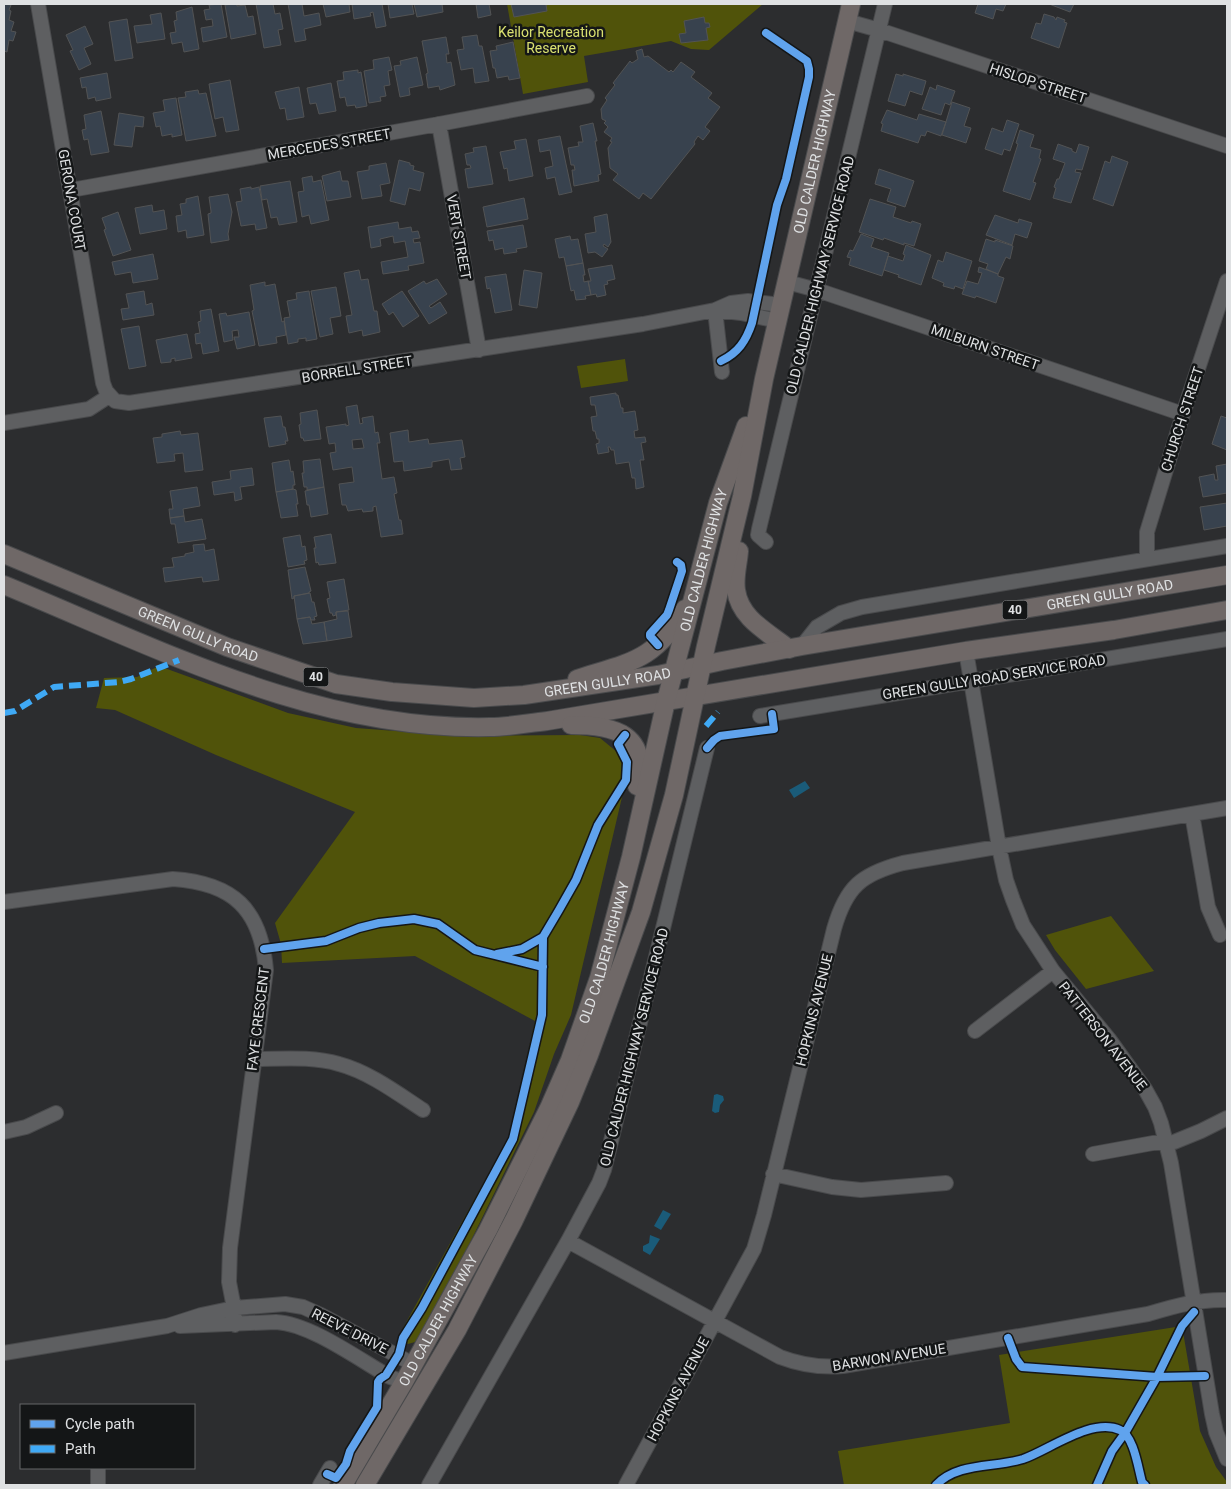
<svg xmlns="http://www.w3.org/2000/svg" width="1231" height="1489" viewBox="0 0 1231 1489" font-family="Roboto,sans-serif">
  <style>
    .green { fill: #50530a }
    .water { fill: #1a5b79 }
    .building { fill: #38424e; stroke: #525354; fill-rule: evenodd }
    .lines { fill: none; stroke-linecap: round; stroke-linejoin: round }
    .minor-casing { stroke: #494a4c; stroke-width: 16 }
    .major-casing { stroke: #494a4c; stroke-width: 20 }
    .minor { stroke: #5e5f61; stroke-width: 14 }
    .major { stroke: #6f6867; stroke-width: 18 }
    .quiet { stroke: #3fa9f5; stroke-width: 6; stroke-dasharray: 12 6; stroke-linecap: butt }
    .cycleway-casing { stroke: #141617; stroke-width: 11 }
    .cycleway { stroke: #60a3ed; stroke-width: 8 }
    .labels { text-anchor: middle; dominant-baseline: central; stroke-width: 5; stroke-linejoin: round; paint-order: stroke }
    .shield { fill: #141617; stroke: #a2a4a6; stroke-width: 1 }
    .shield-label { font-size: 12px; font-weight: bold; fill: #dfe1e3 }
    .park-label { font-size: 14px; fill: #d9e070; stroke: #141617 }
    .street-label { font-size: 14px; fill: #dfe1e3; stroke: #141617 }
  </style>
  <rect width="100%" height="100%" fill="#2c2d2f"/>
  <path class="green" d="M507,4H763L709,50L691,49L671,41L584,56L588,82L523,94Z
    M625,359L628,381L581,388L577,366Z
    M159,666L288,713L356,728L462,736L580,735L600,738L622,756L626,780L571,1015L554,1054L534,1112L426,1332L415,1342L408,1344L398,1337L509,1137L535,1021L415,956L282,963L281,944L275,923L355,812L216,755L115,710L96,708L104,678L137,677Z
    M1111,916L1154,971L1086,989L1055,950L1046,935Z
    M1182,1326L1200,1431L1216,1467L1227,1482V1485H844L838,1451L1010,1423L999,1355Z"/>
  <path class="water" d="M805,781L810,788L794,798L789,790Z
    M717,1094L723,1096L724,1100L720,1105L719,1112L715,1113L712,1111L714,1095Z
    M663,1210L671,1214L661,1230L654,1226Z
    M650,1235L660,1239L650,1255L643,1251V1246L649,1243Z"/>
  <path class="building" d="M4,4L11,5L9,10L11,11L9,20L14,22L11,31L16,32L13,41L9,40L7,52L4,51Z
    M221,4L227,37L203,42L201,28L213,26L212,19L206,20L204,10L210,9L209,5Z
    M233,4H237V6L245,5L248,17L253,16L256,34L231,39L225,5Z
    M256,4H273L275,14L280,13L283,29L278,30L281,45L264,48Z
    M288,4H302L304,16L319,13L321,25L304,29L306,40L295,42Z
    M323,4H349L350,12L326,17Z
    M352,4H382L386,26L376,28L373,12L370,13L371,16L354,19Z
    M388,4H412L414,14L390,18Z
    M414,4H442L443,12L417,17Z
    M476,4H489L491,15L478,18Z
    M511,4H550L546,5L547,11L514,17Z
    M978,4H1006L1003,11L996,9L993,19L975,13Z
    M1049,4H1074L1070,12Z
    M192,7L199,49L184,52L182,42L172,44L170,33L176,32L174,21L177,20L176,12Z
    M161,13L165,39L137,43L134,26L152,24L150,15Z
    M1044,14L1054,17L1056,20L1057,17L1065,20L1064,22L1067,23L1059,48L1031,38L1036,23L1041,24Z
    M704,17L705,23H709L710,27L706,28L708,40L681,43L679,34L686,33L684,21Z
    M127,19L133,58L115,61L109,22Z
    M85,26L93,44L84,48L91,64L79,70L70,51L73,50L66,35Z
    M477,35L479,46H482L489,81L475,83L473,68L461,70L457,50L464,49L462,37Z
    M446,37L449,54H446L447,63L451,62L455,85L440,90L439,86L428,88L426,74L428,73L422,41Z
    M513,42L520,78L509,80L508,76L497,78L495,68H493L490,51L497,50L496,46Z
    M642,49L644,57L648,56L669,72L671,70L673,72L681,62L695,72L691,77L712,93L708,98L720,107L705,127L710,131L703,140L698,136L694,142L695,144L651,199L643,193L639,199L613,180L618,174L610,168L608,148L612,142L610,141L612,138L604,132L608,127L604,123L606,121L602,119L601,109L607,100L605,98L615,85L613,83L630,61L632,63L638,59L636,51Z
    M389,57L392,70L388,71L390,85L384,86L386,96L380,97L381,101L369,103L364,71L374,69L373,60Z
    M417,57L423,85L409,88L410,95L400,97L394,66L401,65L400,61Z
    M358,70V73L361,72L367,106L356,108L355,105L347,106L345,97L340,98L337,81L344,80L343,72Z
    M107,73L111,98L96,101L95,97L88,99L86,87L82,88L80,78Z
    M896,74L903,76V74L926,81L922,95L910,91L905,106L888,101Z
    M230,80L239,130L226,132L223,117L215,119L209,84Z
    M331,83L336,111L319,114L316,103L310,104L307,88Z
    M937,85L955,91L950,105L945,103L941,115L922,109L930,87L936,90Z
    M299,87L304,117L287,120L285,108L280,109L275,92Z
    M198,90L199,94L206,93L216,136L186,141L178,98L186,97L185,92Z
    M176,98L182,135L172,137V134L162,136L160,126L156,127L153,113L165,111L163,100Z
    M952,102L970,108L964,126L971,128L966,143L942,135Z
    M887,110L917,120L919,114L946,122L941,136L927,131L925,136L921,135L918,143L881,131L883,124L881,123Z
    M101,111L109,152L91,155L88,139L84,140L82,130L86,129L84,115Z
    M119,113L144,117L143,127L135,126L132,147L114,145Z
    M1007,120L1019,124L1010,151L1004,149L1002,155L985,149L992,128L1003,132Z
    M593,123L597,141H595L601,174L598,175L599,181L574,186L572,170H575L574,165H571L568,148L579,146L578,142H583L580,126Z
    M1020,130L1034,135L1030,147L1041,150L1039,158L1041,159L1033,182L1036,183L1030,200L1003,191L1018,144L1016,143Z
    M560,136L572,192L559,195L555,177L547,179L545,168L553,166L550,150L540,152L538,140Z
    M526,139L533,176L509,181L507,168L504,169L500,152L516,149L514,141Z
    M1058,144L1072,149V151L1076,153L1079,144L1089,147L1082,170L1076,169L1075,172L1081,173L1071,203L1053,198L1056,188L1054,187L1057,179H1059L1065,163L1053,159Z
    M486,146L493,184L468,188L465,169L471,168L470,165H467L465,154L474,152L473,148Z
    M1112,156L1128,162L1113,206L1093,199L1105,161L1110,163Z
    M399,160L410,163V165L414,166L413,170L424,173L420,191L409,188L405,205L390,201Z
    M386,163L390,183L380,185L382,196L362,199L357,172L369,170V166Z
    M879,169L914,181L905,207L887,201L891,189L875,184Z
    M340,171L342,181H348L351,197L327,201L322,176Z
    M312,176L313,182L321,180L329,220L311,224L309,215L302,217L298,192L304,191L302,178Z
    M290,181L297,222L279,225L277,217L271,218L267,199L262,200L260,186Z
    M251,187V189L259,187L267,228L256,230L255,224L241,226L236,202L242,201L240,189Z
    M228,194L232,212L228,234L229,240L211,243L208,214L211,213V211L209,197Z
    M198,196L204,235L187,238L186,230L178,232L176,216L182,215L180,204L186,203V199Z
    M524,198L528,219L487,227L483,207Z
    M870,199L896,207L893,217L911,223L912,221L921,224L914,246L904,243V245L884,238L883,240L859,232Z
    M152,205L153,212L164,210L167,229L140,234L135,208Z
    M118,212L131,250L113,256L104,230L106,229L102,218Z
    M607,214L611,242L608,247L604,244L603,246L608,249L602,257L595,252L588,253L585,234L596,232L594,217Z
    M995,215L1018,223L1019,219L1032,223L1027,238L1015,234L1012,245L986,235Z
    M398,222L399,229L411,227L412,232L418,231L420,238L413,239L414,243L420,242L424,263L408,266L409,270L383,274L381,262L408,257L405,241L394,243L393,236L380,239L381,246L371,248L368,227Z
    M523,225L527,247L516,249L517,252L504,254L503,248L495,250L493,240L489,241L487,231Z
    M861,234L874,239L871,247L889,253L882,276L849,265L851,258L847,257L850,250L853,251Z
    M570,236L571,240L578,239L583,263L566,266L564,257L559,258L555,239Z
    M986,239L995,242V240L1013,246L1010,259L1006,257L998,274L986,269L988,264L979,261Z
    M906,245L931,255L921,285L898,277L899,275L884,270L888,256L903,261L905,255L903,254Z
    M946,252L972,261L963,289L955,286L954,289L943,286L944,283L932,278L938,260L943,262Z
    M153,254L158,279L133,283L131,272L115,275L112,262Z
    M583,263L585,275H583L584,282L588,281L591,295L585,296L586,299L576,300L574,290L571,291L566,266Z
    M612,265L615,279L607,281L608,284L604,285L606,295L597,297L596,294L591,295L588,281H591L588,269Z
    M979,267L998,274V276L1004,278L996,303L976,296L975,298L962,294L967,281L978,284L982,273L978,272Z
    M359,270L361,280L368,279L374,311H377L380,332L363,336L362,330L349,333L346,316L352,315L344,273Z
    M524,270L542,273L537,308L519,305Z
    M506,274L512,310L495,313L490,288L487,289L485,277Z
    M437,279L447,294L429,306L431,308L440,302L447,313L429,324L408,291L424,281L426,284Z
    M265,282V286L275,284L282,322L284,321L286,335L276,337L277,343L259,346L252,311L254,310L250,285Z
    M336,287L341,316L330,318L333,334L320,337L311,291Z
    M144,291L146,305L152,303L154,315L123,320L121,309L129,308L126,294Z
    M309,291L317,339L306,341V338L298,339V342L288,344L284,318L290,317L287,301L297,299L296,293Z
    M402,291L419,316L403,327L393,312L389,315L382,304Z
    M211,309L219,351L203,354L201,343L196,344L195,334L200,333L198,322L201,321L200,311Z
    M249,312L255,345L237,349L234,337H239L238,330L232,331L233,340L224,342L219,314L226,313L227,316Z
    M139,326L146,366L129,369L121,329Z
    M187,334L192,358L175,361V358L171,359V362L161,363L156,340Z
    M616,393V395H618L621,408H623V413L635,411L638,430L634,431L635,438L645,437L646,442L641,443L644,460H640L644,487L636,489L635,478H632L629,462L616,464L614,450H611L610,447H608L609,452L598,454L596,444L599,443V439H597L595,431H593L591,417L597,416L595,405H591L590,397Z
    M357,405L360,424L363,423L362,418L373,416L375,433L378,432L380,443H377L382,479L394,477L397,493L394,494L399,520H401L403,534L381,537L376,506L373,507V511L363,512L362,509L348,511L346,505H342L339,484L354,482L352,467L333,470L330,453L336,452L335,443L329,444L326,427L346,424V426L349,425L346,407ZM362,439L364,448L353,449L352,440Z
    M317,410L321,439L304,441L303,438H301L299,425L301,424L300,413Z
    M281,416L283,427H285L288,441H285L286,444L269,447L264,418Z
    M1221,416L1227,418V450L1212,444Z
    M408,430L409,442L428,439L429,444L462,440L465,457L460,458L462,469L451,470L449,459L432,462V467L404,471L403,461L394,462L390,433Z
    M180,431L181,435L198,433L203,470L185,472L183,453L174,454L175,461L157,463L153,438L162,437V434Z
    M320,459L324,487L307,490V487H304L302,473H304L303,461Z
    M289,460L291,472L293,471L295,485H293V489L276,492L272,463Z
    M1227,464V493L1203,497L1199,477L1214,474L1215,480H1218L1216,466Z
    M252,468L254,485L240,487L242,499L235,501L234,492L214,495L212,482L231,479L230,471Z
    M197,487L200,506L183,509L184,516L170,518L169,509H173L170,491Z
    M324,487L328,514L311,517L309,505H307L305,491Z
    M293,489L296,490L298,504H296L298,516L281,518L276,492Z
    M1227,503V526L1204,530L1200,507Z
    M184,516L185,522L202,519L206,539L178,543L175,524H171L170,518Z
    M331,534L336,563L319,565L318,562L316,563L314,548H316L314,537Z
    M300,535L302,547L305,546L307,560L304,561L305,564L288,567L283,538Z
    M204,544L205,551L214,549L219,580L203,582L202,577L165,582L163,568L174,567L172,558L185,556V554L194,552L193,545Z
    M305,567L311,591L309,592V593L294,596V598L292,599L288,570Z
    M344,579L349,610L336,612V615L333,616L332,613H330L327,599L330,598L327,582Z
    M310,593L312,602H314L317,616L314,617L315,620H311L310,617L297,619L294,596Z
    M348,611L352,637L327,641L324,622L337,619L336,612Z
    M310,617L312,624L324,622L327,641L303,644L297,619Z"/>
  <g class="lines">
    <defs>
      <path id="minor" d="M38,4L103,383L106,391L115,401L129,403L643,324L715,310L731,303L748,301L781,305
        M847,21L879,30L1227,146
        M439,124L479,350
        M71,190L439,124L587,96
        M787,282L817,290L1183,414
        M715,310L741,313L778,321
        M715,310L722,372
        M4,423L89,409L109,396
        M766,542L758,535L759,529L885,4
        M1147,559V532L1183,414L1227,281
        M802,646L817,627L841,613L862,607L1227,546
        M966,651L999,847L1006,880L1013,900L1023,925L1053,971L1109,1039L1145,1089L1155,1107L1161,1123L1171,1163L1212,1414L1216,1432L1227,1459
        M760,716L1227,639
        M1192,814L1208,907L1220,935
        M4,902L173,879C233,883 261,909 266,970L230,1248L229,1282L234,1308L235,1325
        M975,1031L1053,971
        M254,1059C282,1059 312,1056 339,1064C369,1072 397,1093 423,1110
        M4,1132L26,1127L56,1113
        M1093,1154L1153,1143L1174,1142L1201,1131L1227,1118
        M773,1174L832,1187L861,1190L946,1183
        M568,1241L780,1357C801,1365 821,1368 843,1366L1148,1314C1175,1306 1199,1299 1227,1300
        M180,1326L276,1322C311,1324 358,1359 390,1377L404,1382
        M4,1353L167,1326L201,1315L234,1308L285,1304L303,1307L321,1315L413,1364
        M98,1485V1468
        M320,1485L330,1468
        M429,1485L568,1241L599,1183L604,1170L707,748
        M626,1485L754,1249L764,1215L834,929C846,887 861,874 903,863L1227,808"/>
      <g id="major">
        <path d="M739,551C738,564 734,577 736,590C740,619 768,632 789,649"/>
        <path id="s1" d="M4,554L227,647L336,684L392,692L474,698L524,695L658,675L722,661L802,646L1227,575"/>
        <path d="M4,585C160,649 316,731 490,727C509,727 528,723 547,721L966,651L1114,630L1227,610"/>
        <path d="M577,679C630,662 655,661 685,609"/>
        <path d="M571,725C615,725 649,734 637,786"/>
        <path id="s2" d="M343,1485L404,1382L488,1230L549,1108L570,1060L599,978L631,857L666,701L718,503L746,426"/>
        <path id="s3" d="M365,1485L457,1330L514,1220L570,1102L589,1055L641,912L674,795L706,646L742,496L764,379L851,4"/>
      </g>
    </defs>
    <use href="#minor" class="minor-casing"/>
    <use href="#major" class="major-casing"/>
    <use href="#minor" class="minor"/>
    <use href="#major" class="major"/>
    <path class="quiet" d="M4,713L15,711L54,687L119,682L131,679L179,660
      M706,726L718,712"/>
    <defs>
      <path id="cycleway" d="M721,361C738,353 746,341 752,323L777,205L786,179L809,77V69L807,61L766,33
        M658,645L650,636V634L667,615L669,610L682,571L681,565L677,562
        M707,748L714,740L720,736L774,729L772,714
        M264,949L326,941L359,928L379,923L414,919L438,924L475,950L543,967
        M497,954L522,949L543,937L559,910L576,880L598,825L626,780L627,762L618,744L625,735
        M1008,1338L1016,1359L1022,1367L1157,1377L1205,1376
        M327,1474L336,1478L346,1464L350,1451L377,1407L378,1382L380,1379L386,1375L399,1354L403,1338L422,1308L513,1139L542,1015L543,937
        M936,1485C958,1462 994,1468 1023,1459C1049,1450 1092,1417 1120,1430C1134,1436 1138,1468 1142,1482L1145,1485
        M1097,1485L1112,1451L1125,1433L1157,1377L1182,1326L1194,1312"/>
    </defs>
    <use href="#cycleway" class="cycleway-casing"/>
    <use href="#cycleway" class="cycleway"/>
  </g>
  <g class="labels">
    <g class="shield">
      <rect x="1002.5" y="600.5" width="25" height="19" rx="4"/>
      <rect x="303.5" y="667.5" width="25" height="19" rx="4"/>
    </g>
    <g class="shield-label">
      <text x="1015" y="610">40</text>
      <text x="316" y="677">40</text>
    </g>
    <g class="park-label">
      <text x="551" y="32">Keilor Recreation<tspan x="551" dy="16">Reserve</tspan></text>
    </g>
    <g class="street-label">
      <text transform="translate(1038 83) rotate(18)">HISLOP STREET</text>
      <text transform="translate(329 144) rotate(-10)">MERCEDES STREET</text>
      <text stroke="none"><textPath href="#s3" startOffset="1408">OLD CALDER HIGHWAY</textPath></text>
      <text transform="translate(72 200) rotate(80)">GERONA COURT</text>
      <text transform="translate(459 237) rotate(80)">VERT STREET</text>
      <text transform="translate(820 275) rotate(-76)">OLD CALDER HIGHWAY SERVICE ROAD</text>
      <text transform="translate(985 347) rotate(19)">MILBURN STREET</text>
      <text transform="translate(357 369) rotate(-9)">BORRELL STREET</text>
      <text transform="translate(1182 419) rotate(-72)">CHURCH STREET</text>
      <text stroke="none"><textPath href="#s2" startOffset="1000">OLD CALDER HIGHWAY</textPath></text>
      <text stroke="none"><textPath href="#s1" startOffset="1140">GREEN GULLY ROAD</textPath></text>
      <text stroke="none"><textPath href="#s1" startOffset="210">GREEN GULLY ROAD</textPath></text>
      <text transform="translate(994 677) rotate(-9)">GREEN GULLY ROAD SERVICE ROAD</text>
      <text stroke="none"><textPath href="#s1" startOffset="630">GREEN GULLY ROAD</textPath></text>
      <text stroke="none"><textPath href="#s2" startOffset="595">OLD CALDER HIGHWAY</textPath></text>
      <text transform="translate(814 1010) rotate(-76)">HOPKINS AVENUE</text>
      <text transform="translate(258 1019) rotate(-83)">FAYE CRESCENT</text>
      <text transform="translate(1103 1036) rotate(52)">PATTERSON AVENUE</text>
      <text transform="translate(634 1047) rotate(-76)">OLD CALDER HIGHWAY SERVICE ROAD</text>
      <text stroke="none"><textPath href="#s2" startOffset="190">OLD CALDER HIGHWAY</textPath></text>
      <text transform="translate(350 1331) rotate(27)">REEVE DRIVE</text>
      <text transform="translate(889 1357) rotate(-9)">BARWON AVENUE</text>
      <text transform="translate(678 1389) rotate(-62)">HOPKINS AVENUE</text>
    </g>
  </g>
  <rect width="1231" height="1489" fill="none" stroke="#dfe1e3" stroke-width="10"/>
  <rect x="20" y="1404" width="175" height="65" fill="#141617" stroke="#656769"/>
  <rect x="30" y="1420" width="25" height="8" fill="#60a3ed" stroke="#656769"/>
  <text x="65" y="1429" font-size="15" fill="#dfe1e3">Cycle path</text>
  <rect x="30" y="1445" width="25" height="8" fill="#3fa9f5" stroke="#656769"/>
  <text x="65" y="1454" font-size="15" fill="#dfe1e3">Path</text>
</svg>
